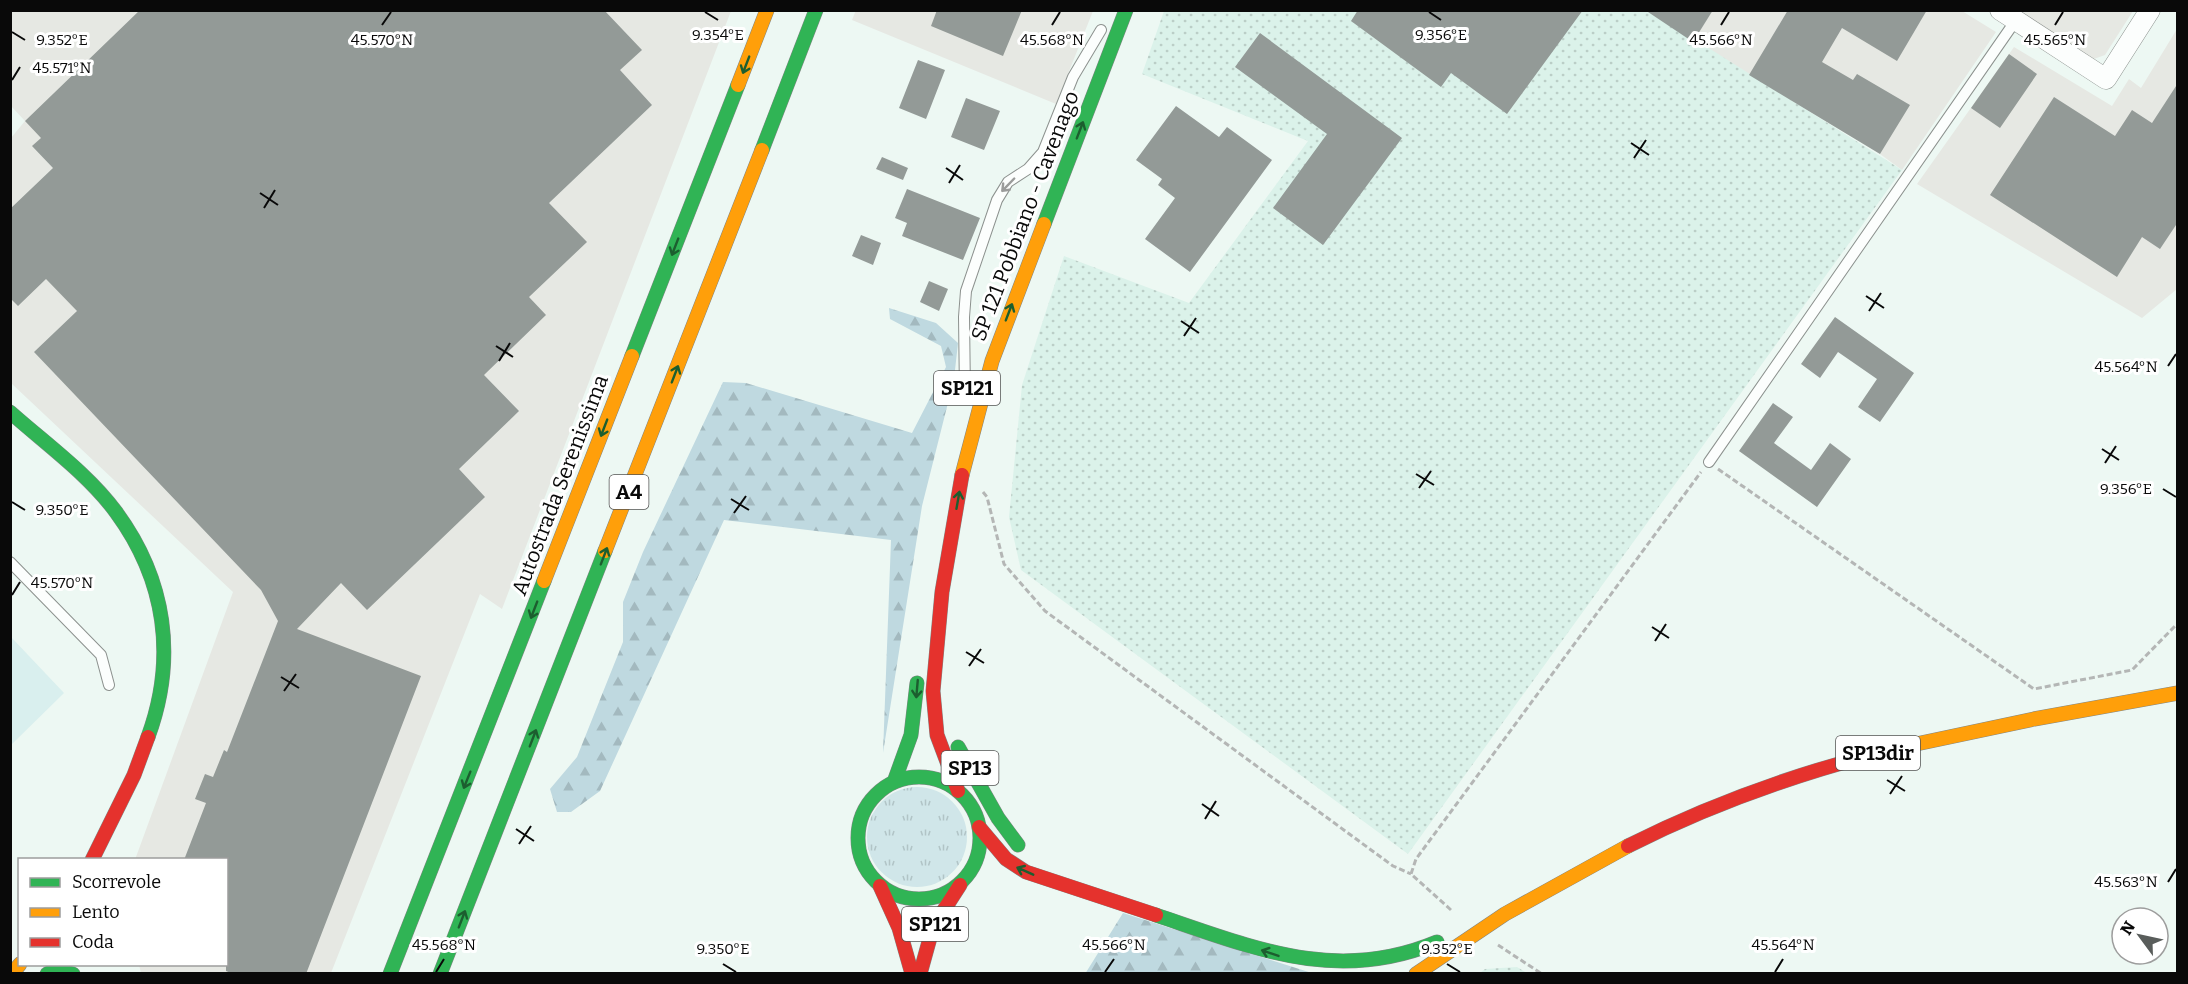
<svg xmlns="http://www.w3.org/2000/svg" width="2188" height="984" viewBox="0 0 2188 984" font-family="Bitter,serif">
  <style>
    .industrial { fill: #e6e8e3 }
    .farmland { fill: url(#farmland-dots) }
    .grass { fill: url(#grass-tufts) }
    .forest { fill: url(#forest-firs) }
    .pitch { fill: #d9efee }
    .building { fill: #939a97 }
    .lines { fill: none; stroke-linecap: round; stroke-linejoin: round }
    .lane-casing { stroke: #8c918e; stroke-width: 12 }
    .street-casing { stroke: #8c918e; stroke-width: 21 }
    .fast-casing { stroke: #828785; stroke-width: 15 }
    .slow-casing { stroke: #828785; stroke-width: 15 }
    .jam-casing { stroke: #828785; stroke-width: 15 }
    .path { stroke: #b4b6b5; stroke-width: 3; stroke-dasharray: 6 3; stroke-linecap: butt }
    .lane { stroke: #fcfefd; stroke-width: 10 }
    .street { stroke: #fcfefd; stroke-width: 20 }
    .fast { stroke: #30b455; stroke-width: 14 }
    .slow { stroke: #ff9f0a; stroke-width: 14 }
    .jam { stroke: #e5322d; stroke-width: 14 }
    .oneway { stroke: #1c5e2f }
    .oneway2 { stroke: #9b9c9b }
    .ticks { fill: none; stroke: #090909; stroke-width: 2 }
    .labels { text-anchor: middle; dominant-baseline: central; stroke-width: 6; stroke-linejoin: round; paint-order: stroke }
    .shield { fill: #fff; stroke: #535353; stroke-width: 1.5 }
    .shield-label { font-size: 20px; font-weight: bold; fill: #090909 }
    .street-label { font-size: 21px; fill: #090909; stroke: #fff }
    .ticks-label { font-size: 15px; text-anchor: middle; fill: #090909; stroke: #fff; stroke-width: 6; stroke-linejoin: round; paint-order: stroke }
  </style>
  <defs>
    <pattern id="farmland-dots" width="8" height="8" patternUnits="userSpaceOnUse" patternTransform="scale(1.5)"><rect width="8" height="8" fill="#dbf2ea"/><path d="M2 2h.1M6 6h.1" fill="none" stroke="#bbcec7" stroke-width="1.8" stroke-linecap="round"/></pattern>
    <pattern id="grass-tufts" width="24" height="20" patternUnits="userSpaceOnUse" patternTransform="scale(1.5)"><rect width="24" height="20" fill="#d0e6e9"/><path d="M3 7l-1-3M5 7V3M7 7l1-3M15 17l-1-3M17 17v-4M19 17l1-3" fill="none" stroke="#b1c4c6"/></pattern>
    <pattern id="forest-firs" width="22" height="20" patternUnits="userSpaceOnUse" patternTransform="scale(1.5)"><rect width="22" height="20" fill="#bfd9e0"/><path d="M5 1l3.5 6h-7zM16 11l3.5 6h-7z" fill="#a3b9bf"/></pattern>
  </defs>
  <rect width="100%" height="100%" fill="#edf8f3"/>
  <path class="industrial" d="M856,10L1093,11L1056,104L852,20Z
    M11,11H731L502,609L480,594L331,973H141L139,965L226,964V860H136V857L233,592L11,383V138L25,121L11,106Z
    M1645,11H1962L1996,32L1902,170L1880,154Z
    M2014,11H2133L2105,55L2091,60Z
    M2177,29V289L2142,318L1917,184L2014,47L2112,106L2129,79L2141,88Z"/>
  <path class="farmland" d="M1164,11H1650L1902,170L1408,854L1021,570L1009,517L1022,385L1064,256L1189,303L1308,141L1142,74Z
    M1517,967L1527,973H1480L1485,969Z"/>
  <path class="grass" d="M867 837a50 50 0 1 1 100 0a50 50 0 1 1-100 0Z"/>
  <path class="forest" d="M889,308L936,323L958,343L954,379L922,506L883,753L891,540L724,520L600,791L571,812H557L550,789L577,757L623,642V602L643,552L723,382L746,383L912,433L946,367L941,346L890,319Z
    M1123,913L1315,974H1085Z"/>
  <path class="pitch" d="M11,637L64,693L11,745Z"/>
  <path class="building" d="M140,10H604L642,50L620,70L652,105L549,203L587,242L529,297L546,315L484,375L519,411L459,469L485,497L367,610L341,583L297,629L421,676L306,974H233L226,971V860H184L206,803L195,799L205,774L213,777L224,750L227,752L278,621L261,590L34,352L77,311L46,279L18,306L10,298V209L53,168L32,146L41,138L25,121Z
    M937,10H1022L1003,56L931,26Z
    M1358,10H1583L1507,114L1451,73L1441,87L1351,21Z
    M1645,10H1713L1693,42Z
    M1788,10H1927L1897,61L1842,28L1822,62L1853,80L1857,74L1910,105L1880,154L1749,75Z
    M1260,33L1402,138L1323,245L1273,208L1327,134L1235,67Z
    M2009,54L2037,74L2000,128L1971,108Z
    M918,60L945,70L926,119L899,108Z
    M2178,83V222L2160,249L2142,237L2117,277L1990,195L2054,97L2115,136L2132,110L2152,123Z
    M966,98L1000,111L984,150L951,137Z
    M1176,106L1219,137L1227,127L1272,160L1190,272L1145,239L1175,198L1158,185L1162,179L1136,160Z
    M882,157L908,168L903,180L876,169Z
    M907,189L980,218L963,260L902,236L907,223L895,218Z
    M861,235L881,243L873,265L852,256Z
    M929,281L948,289L939,311L920,302Z
    M1835,317L1914,373L1880,422L1858,407L1877,379L1838,352L1820,378L1801,364Z
    M1773,403L1793,417L1774,443L1811,470L1830,443L1851,459L1817,507L1739,451Z"/>
  <g class="lines">
    <defs>
      <path id="lane" d="M965,394L964,317L966,291L997,200L1008,182L1028,169L1043,152L1073,77L1101,30
        M1709,462L2016,20
        M10,562L101,655L109,685"/>
      <path id="street" d="M2000,10L2106,79L2150,10"/>
      <path id="fast" d="M762,150L816,10
        M1044,224L1126,10
        M632,356L738,85
        M10,412C46,444 88,474 116,512C166,580 177,658 148,737
        M958,747L998,818L1018,845
        M858 838a61 61 0 1 1 122 0a61 61 0 1 1-122 0Z
        M894,782L911,735L917,683
        M1156,915C1254,948 1337,984 1437,942
        M47,974L55,970L73,974
        M390,974L544,581
        M440,974L605,551"/>
      <path id="slow" d="M738,85L767,10
        M962,475L992,361L1044,224
        M605,551L762,150
        M544,581L632,356
        M1902,747L2034,719L2178,693
        M12,974L20,964
        M1416,974L1505,914L1628,846"/>
      <path id="jam" d="M958,791L937,735L933,691L942,592L962,475
        M979,827L1006,859L1026,872L1156,915
        M1628,846C1715,802 1807,770 1902,747
        M92,860L134,775L148,737
        M880,886L899,928L912,974
        M920,974L933,927L960,885"/>
    </defs>
    <use href="#lane" class="lane-casing"/>
    <use href="#street" class="street-casing"/>
    <use href="#fast" class="fast-casing"/>
    <use href="#slow" class="slow-casing"/>
    <use href="#jam" class="jam-casing"/>
    <path class="path" d="M1718,469L2034,689L2132,670L2178,623
      M983,492L987,497L1004,564L1045,611L1393,866L1411,874
      M1451,910L1411,874L1416,859L1701,472
      M1498,945L1542,974"/>
    <use href="#lane" class="lane"/>
    <use href="#street" class="street"/>
    <use href="#fast" class="fast"/>
    <use href="#slow" class="slow"/>
    <use href="#jam" class="jam"/>
  </g>
  <defs><path id="oneway-shaft" d="M-6 0H5M1.5-3L5.5 0L1.5 3" fill="none" stroke-width="1.6" stroke-linecap="round" stroke-linejoin="round" transform="scale(1.5)"/></defs>
  <g class="oneway">
    <use href="#oneway-shaft" transform="translate(746 65) rotate(111)"/>
    <use href="#oneway-shaft" transform="translate(1080 130) rotate(-69)"/>
    <use href="#oneway-shaft" transform="translate(675 247) rotate(111)"/>
    <use href="#oneway-shaft" transform="translate(1009 312) rotate(-69)"/>
    <use href="#oneway-shaft" transform="translate(675 374) rotate(-69)"/>
    <use href="#oneway-shaft" transform="translate(604 428) rotate(111)"/>
    <use href="#oneway-shaft" transform="translate(958 500) rotate(-80)"/>
    <use href="#oneway-shaft" transform="translate(604 556) rotate(-69)"/>
    <use href="#oneway-shaft" transform="translate(534 610) rotate(111)"/>
    <use href="#oneway-shaft" transform="translate(917 689) rotate(95)"/>
    <use href="#oneway-shaft" transform="translate(533 738) rotate(-69)"/>
    <use href="#oneway-shaft" transform="translate(467 780) rotate(112)"/>
    <use href="#oneway-shaft" transform="translate(1025 871) rotate(-156)"/>
    <use href="#oneway-shaft" transform="translate(462 919) rotate(-69)"/>
    <use href="#oneway-shaft" transform="translate(1270 953) rotate(-161)"/>
  </g>
  <use class="oneway2" href="#oneway-shaft" transform="translate(1008 185) rotate(134)"/>
  <path class="ticks" d="M705,12L718,20M1429,12L1441,20M382,25L391,12M1052,25L1060,12M1721,25L1729,12M2055,25L2063,12M12,32L25,40M12,80L20,67M1631,143L1649,155M1634,158L1646,140M946,168L963,180M949,183L960,165M260,193L278,205M264,208L275,190M1866,296L1884,308M1869,311L1881,293M1181,321L1199,333M1184,336L1196,318M496,346L513,357M499,361L510,343M2168,366L2176,354M2102,449L2119,460M2105,463L2116,446M1416,474L1434,485M1419,488L1431,471M2163,489L2176,497M731,499L749,510M12,502L25,510M734,513L746,496M12,595L20,582M1652,627L1669,638M1655,641L1666,624M966,652L984,663M969,666L981,649M281,677L299,688M284,691L296,674M1887,780L1905,791M1890,794L1902,776M1202,804L1219,816M1205,819L1216,801M516,829L534,841M519,844L531,826M2168,882L2176,869M723,964L736,972M1447,964L1460,972M436,972L444,959M1105,972L1114,959M1775,972L1783,959"/>
  <g class="labels">
    <g class="shield">
      <rect x="934" y="371" width="66" height="34" rx="4.5"/>
      <rect x="609.5" y="475" width="39" height="34" rx="4.5"/>
      <rect x="1836" y="736" width="84" height="34" rx="4.5"/>
      <rect x="941.5" y="751" width="57" height="34" rx="4.5"/>
      <rect x="902" y="907" width="66" height="34" rx="4.5"/>
    </g>
    <g class="shield-label">
      <text x="967" y="388">SP121</text>
      <text x="629" y="492">A4</text>
      <text x="1878" y="753">SP13dir</text>
      <text x="970" y="768">SP13</text>
      <text x="935" y="924">SP121</text>
    </g>
    <g class="street-label">
      <text transform="translate(1025 216) rotate(-69)">SP 121 Pobbiano - Cavenago</text>
      <text transform="translate(560 485) rotate(-69)">Autostrada Serenissima</text>
    </g>
  </g>
  <g class="ticks-label">
    <text x="718" y="40">9.354°E</text>
    <text x="1441" y="40">9.356°E</text>
    <text x="382" y="45">45.570°N</text>
    <text x="1052" y="45">45.568°N</text>
    <text x="1721" y="45">45.566°N</text>
    <text x="2055" y="45">45.565°N</text>
    <text x="62" y="45">9.352°E</text>
    <text x="62" y="73">45.571°N</text>
    <text x="2126" y="372">45.564°N</text>
    <text x="2126" y="494">9.356°E</text>
    <text x="62" y="515">9.350°E</text>
    <text x="62" y="588">45.570°N</text>
    <text x="2126" y="887">45.563°N</text>
    <text x="444" y="950">45.568°N</text>
    <text x="1114" y="950">45.566°N</text>
    <text x="1783" y="950">45.564°N</text>
    <text x="723" y="954">9.350°E</text>
    <text x="1447" y="954">9.352°E</text>
  </g>
  <rect width="2188" height="984" fill="none" stroke="#090909" stroke-width="24"/>
  <rect x="18" y="858" width="210" height="108" fill="#ffffff" stroke="#9d9d9d" stroke-width="1.5"/>
  <rect x="30" y="878" width="30" height="9" fill="#30b455" stroke="#9d9d9d" stroke-width="1.5"/>
  <text x="72" y="888" font-size="18" fill="#090909">Scorrevole</text>
  <rect x="30" y="908" width="30" height="9" fill="#ff9f0a" stroke="#9d9d9d" stroke-width="1.5"/>
  <text x="72" y="918" font-size="18" fill="#090909">Lento</text>
  <rect x="30" y="938" width="30" height="9" fill="#e5322d" stroke="#9d9d9d" stroke-width="1.5"/>
  <text x="72" y="948" font-size="18" fill="#090909">Coda</text>
  <g transform="translate(2140 936) rotate(303)"><circle r="28" fill="#ffffff" stroke="#9d9d9d" stroke-width="1.5"/>
  <path d="M0-4.5L10 22L0 15L-10 22Z" fill="#595d5b"/>
  <text y="-9" font-size="16" font-weight="bold" text-anchor="middle" fill="#090909">N</text>
  </g>
</svg>
